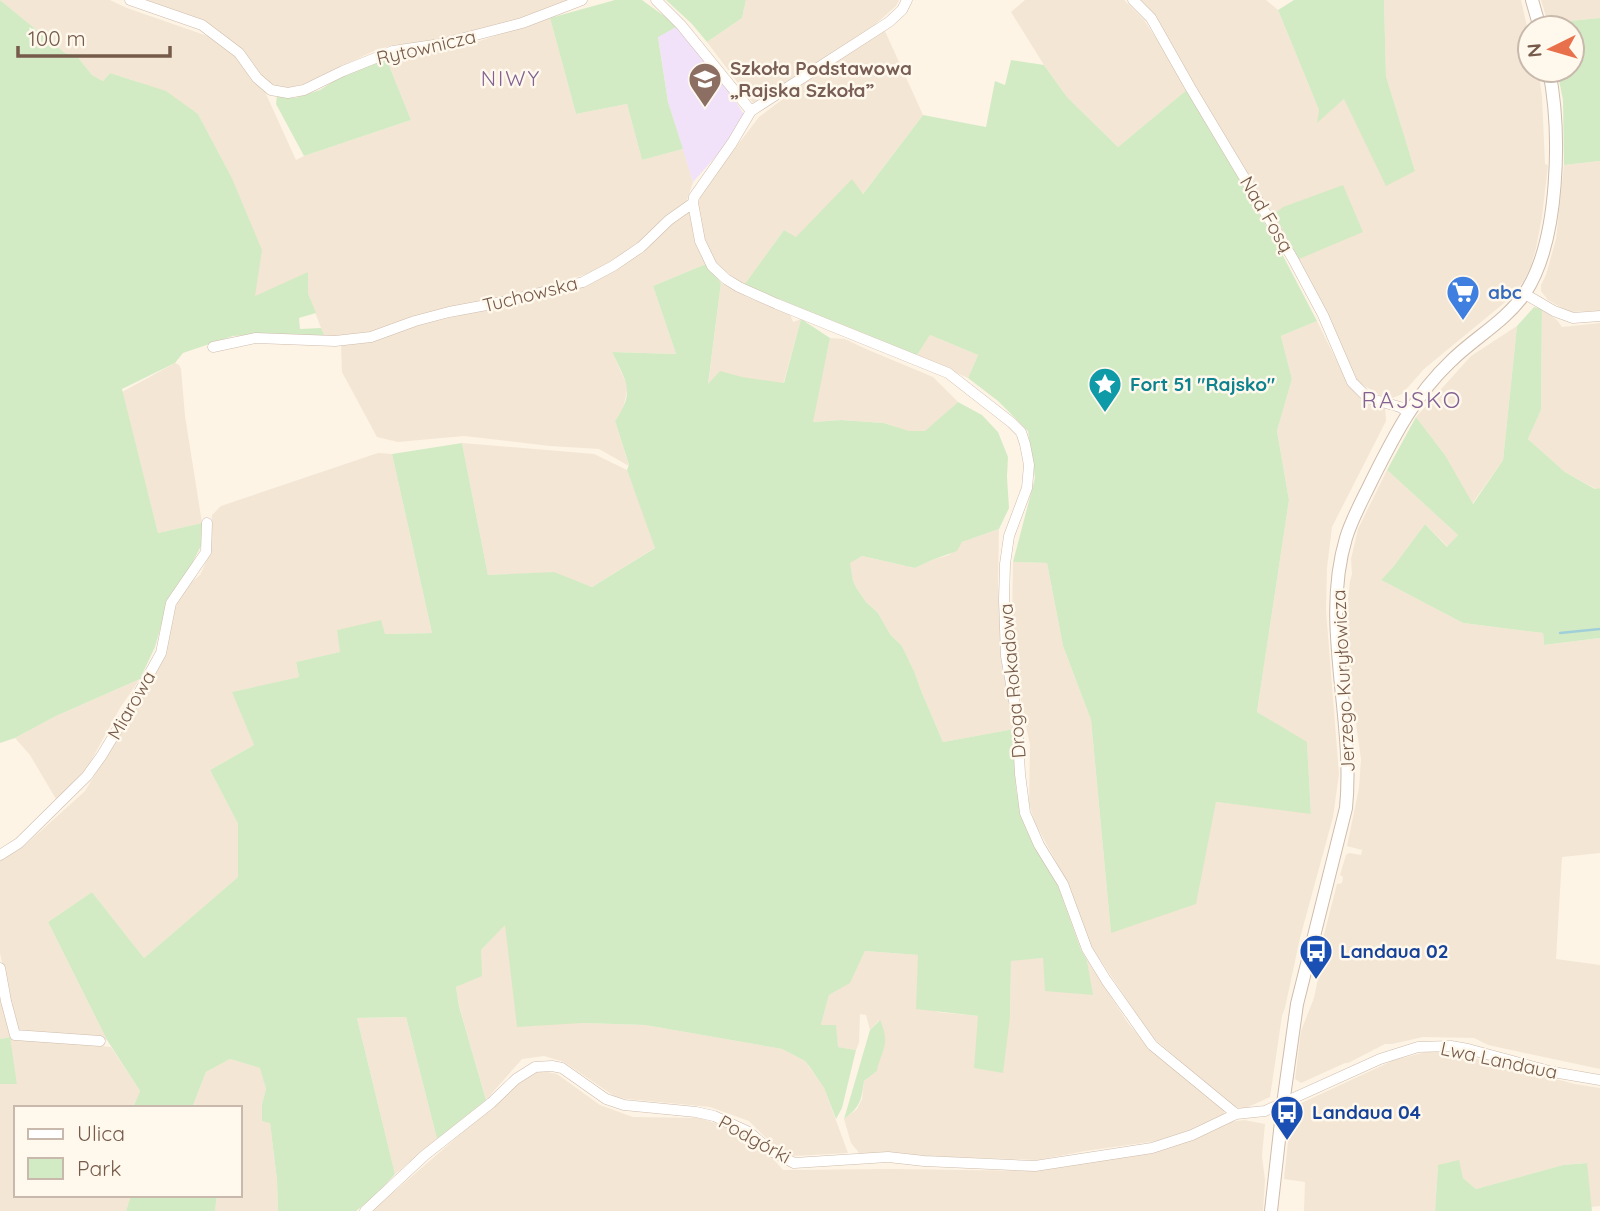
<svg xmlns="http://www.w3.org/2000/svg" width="1600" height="1211" viewBox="0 0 1600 1211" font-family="Quicksand,sans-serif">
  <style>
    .residential { fill: #f4e6d4 }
    .education { fill: #f1e2f9 }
    .green { fill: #d3ebc4 }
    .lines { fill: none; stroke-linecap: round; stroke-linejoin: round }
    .stream { stroke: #a0cfd9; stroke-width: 2.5 }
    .minor-casing { stroke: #cfbcac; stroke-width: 11 }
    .tertiary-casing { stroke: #cfbcac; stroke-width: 14 }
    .minor { stroke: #fff; stroke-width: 10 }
    .tertiary { stroke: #fff; stroke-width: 12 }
    .labels { text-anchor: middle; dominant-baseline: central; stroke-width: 5; stroke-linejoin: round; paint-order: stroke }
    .street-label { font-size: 19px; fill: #765b4a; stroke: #fff8ed }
    .education-label { font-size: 19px; font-weight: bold; fill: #785e54; stroke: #fff8ed; text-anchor: start }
    .shop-label { font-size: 19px; font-weight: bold; fill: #366cbe; stroke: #fff8ed; text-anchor: start }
    .culture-label { font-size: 19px; font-weight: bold; fill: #0d838f; stroke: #fff8ed; text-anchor: start }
    .transit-label { font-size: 19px; font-weight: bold; fill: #164399; stroke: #fff8ed; text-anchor: start }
    .neighbourhood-label { font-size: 21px; letter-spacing: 2px; fill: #836293; stroke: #fff8ed }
    .quarter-label { font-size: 23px; letter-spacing: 2px; fill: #836293; stroke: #fff8ed }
  </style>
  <rect width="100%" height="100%" fill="#fdf4e6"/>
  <path class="residential" d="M0,0H110L127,8L219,40L261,83L296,160L304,156L411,120L386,58L411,52L458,48L550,18L576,114L627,104L642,160L683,149L693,182L686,203L633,250L590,273L507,298L371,333L326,338L321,328L308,293L307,273L254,297L231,176L198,114L138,82L110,73L103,81L92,75L76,55L65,53Z
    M137,0H570L515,22L466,38L393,45L374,51L304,84L283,89L267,82L240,50L213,29Z
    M746,0H899L896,6L871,28L753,103L707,42L742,18Z
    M1025,0H1124L1144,20L1189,88L1118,147L1067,97L1044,65L1011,12Z
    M1138,0H1266L1278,10L1319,110L1318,121L1344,99L1415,171L1386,76L1384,0H1521L1530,40V70H1536L1539,75L1542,97L1545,164L1548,165L1542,217L1536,248L1531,266L1523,282L1509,299L1424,369L1402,394L1388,400L1358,382L1330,325Z
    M1541,0H1600V18L1548,23Z
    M884,29L923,115L862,195L852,180L796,238L784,230L744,285L715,263L705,242L698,210L700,194L759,117L807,81Z
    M1600,161V311L1569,312L1548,300L1541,291V285L1546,275L1556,239L1564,165Z
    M691,211L706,264L653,286L676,354L612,352L628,387L623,409L615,421L629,466L599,449L550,446L464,436L398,442L377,437L342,372L341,344L590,284L664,228Z
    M721,283L749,298L790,314L793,322L801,319L774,418L708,385Z
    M1542,309L1557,320L1562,327L1600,323V488L1596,489L1565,472L1528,439L1541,410Z
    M1317,321L1348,384L1363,402L1385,408L1386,421L1332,527L1327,568L1326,610L1339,774L1333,817L1300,938L1285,1008L1282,1016L1270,1097L1244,1109L1232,1106L1151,1036L1091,946L1061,871L1035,823L1029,804L1030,745L1020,696L1015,658L1012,618L1013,562L1047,563L1063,646L1091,720L1111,933L1216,802L1311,813L1307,743L1257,712L1289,500L1277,431L1292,379L1281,336Z
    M1517,326L1503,460L1472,504L1445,455L1416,417L1471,356Z
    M930,335L978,355L968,378L917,355Z
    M830,338L845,339L866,349L933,377L958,402L925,432H910L885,423L841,420L812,422Z
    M175,363L179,365L181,369L185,416L202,523L158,533L122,392Z
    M462,443L594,454L627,470L656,547L592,587L554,573L488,575Z
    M378,453L392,454L432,633L384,634L381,621L338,630L341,652L296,662L299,677L233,692L254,745L210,770L238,824V877L144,958L92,892L48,922L107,1040L31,1034L16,1031L0,953V861L23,847L85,791L99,768L142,697L182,590L200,575L209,556L212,515L221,506Z
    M1387,470L1458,535L1448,547L1425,524L1393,567L1381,580L1463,623L1543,633L1544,645L1600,638V853L1562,857L1556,959L1600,965V1069L1488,1045L1474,1038L1423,1037L1392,1044H1385L1348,1063H1345L1301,1083L1295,1079L1301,1031L1314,998L1320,969L1319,954L1337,884L1342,883L1343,877L1340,875L1346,855L1349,853L1361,855L1362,850L1347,846L1359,788L1361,759L1352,696L1345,629L1350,581L1352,574L1351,559L1358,529Z
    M999,529L998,581L1000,624L1014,729L943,742L922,693L914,671L902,646L890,634L878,613L866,602L857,589L853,581L849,562L862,556L915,568L932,560L949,555L962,542Z
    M140,679L120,708L81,779L56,799L30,755L15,738L56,716Z
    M505,924L582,1023L645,1025L782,1049L805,1061L824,1088L848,1153L794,1156L776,1148L749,1121L710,1107L617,1098L564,1062L544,1056L522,1059L486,1100L459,1005L456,987L481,976V950Z
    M865,951L918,955L937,1012L978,1016L1010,1017L1011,960L1043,958L1092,994L1087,960L1128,1023L1152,1051L1224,1109V1116L1187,1132L1157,1141L1085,1151L1038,1160L860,1154L851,1143L844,1119L857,1109L862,1099L864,1081L877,1071V1065L884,1048L879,1020L870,1030L866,1015L860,1014L859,1043L856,1050L837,1047L821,1025L829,995L850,982Z
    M0,986L10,1037L111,1047L140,1091L133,1108H16V1195H131L126,1211H0V1084H17L9,1037L0,1039Z
    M406,1017L437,1139L395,1174L357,1018Z
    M1430,1051L1447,1053L1478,1059L1575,1084L1600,1088V1206L1591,1207L1586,1163L1563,1165L1476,1189L1463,1178L1438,1165L1435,1211H1304L1305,1182L1284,1179L1291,1113L1295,1106L1394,1060Z
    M230,1059L261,1068L266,1089L262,1104L270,1123L277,1180L278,1211H215L217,1195H240V1108H192L206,1072Z
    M537,1070L557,1074L600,1105L633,1117L700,1118L735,1130L760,1144L783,1170L892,1169L1030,1171L1157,1150L1230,1122L1244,1120L1265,1124L1262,1156L1265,1180L1263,1211H372L525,1078Z"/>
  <path class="education" d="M678,26L711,64L745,116L726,145L693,182L668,102L658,36Z"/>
  <path class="green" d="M0,0L65,53L76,55L92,75L103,81L110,73L166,91L198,114L231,176L262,250L255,296L308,272V293L316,313L299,318L300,329L321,328L326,338L266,334L233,336L183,353L175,363L122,389L158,533L202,523L201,546L187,573L169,598L155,647L140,679L56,716L15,738L0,743Z
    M615,0H642L678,26L658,37L668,102L683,149L642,160L627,104L576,114L550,18Z
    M666,0H746L742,18L707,42L692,24Z
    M1294,0H1384L1386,76L1415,171L1386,186L1344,99L1317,123L1319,110L1278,10Z
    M1600,18V161L1564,165L1563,100L1557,70H1572V28H1549L1548,23Z
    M386,58L411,120L304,156L276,104L277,96L295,98L320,90L337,79Z
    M1011,60L1044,65L1067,97L1118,147L1189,88L1250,198L1279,248L1317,321L1281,336L1292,379L1277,431L1289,500L1257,712L1307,742L1311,814L1216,802L1196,904L1111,933L1091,720L1063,646L1047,563L1013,562L1035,478L1028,431L998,401L968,378L978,355L930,335L917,355L744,285L784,230L796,237L852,179L863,194L923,115L986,127L995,81L1005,85Z
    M1343,185L1363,232L1299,259L1274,214L1283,207Z
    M706,264L721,283L708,384L720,371L742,377L784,383L801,319L830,338L813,422L841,420L884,423L909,431H925L958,402L982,415L998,432L1008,457L1007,477L1009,508L999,529L962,542L957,551L932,560L915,568L862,556L850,563L853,581L857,589L866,602L878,613L890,634L902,646L914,671L922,693L943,742L1014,729L1016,790L1026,829L1057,883L1081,950L1087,960L1093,995L1045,991L1043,958L1011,961L1010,1017L1003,1073L974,1068L978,1016L916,1009L918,955L865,951L850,983L829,995L821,1025H836L838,1047L856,1050L842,1108L836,1119L824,1088L809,1066L805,1061L782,1049L645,1025L582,1023L517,1027L505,925L481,950L482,976L456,987L459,1006L486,1100L437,1139L406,1017L357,1018L395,1174L373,1198L356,1211H278L277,1180L270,1123L262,1121V1104L266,1089L260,1068L230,1059L206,1072L192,1108H133L140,1091L107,1040L48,922L92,892L144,958L238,877V824L210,770L254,745L232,692L299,677L296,662L340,652L337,630L381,620L385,634L432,633L392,454L462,443L488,575L554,572L592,587L655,548L627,470L629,465L615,421C636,391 626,382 612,352L676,354L653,286Z
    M1534,307L1542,309L1541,410L1528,439L1565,472L1595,489L1600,488V638L1544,645L1543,633L1463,623L1381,580L1393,567L1425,524L1447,547L1458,535L1387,470L1416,417L1445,455L1473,504L1503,460L1517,326Z
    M880,1020C884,1029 887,1038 884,1048C882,1057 878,1062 877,1071L864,1081C861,1101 861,1106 844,1119L870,1030Z
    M10,1037L17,1084H0V1039Z
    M1459,1160L1463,1178L1476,1189L1563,1165L1587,1163L1592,1211H1435L1438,1165Z
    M131,1195H217L215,1211H126Z"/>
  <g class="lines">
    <path class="stream" d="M1560,633L1600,629"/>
    <defs>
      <path id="minor" d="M130,0L202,25L239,53L257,78L271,90L288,93L304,90L343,71L393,51L441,44L522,23L582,0
        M656,0L681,25L751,111
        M1133,0L1151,18L1190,87L1293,259L1323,315L1352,382L1368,398L1400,407L1408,412
        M693,203L700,241L712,266L726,279L739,287L777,304L948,373L1012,423L1021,432L1025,444L1029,465L1027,488L1009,536L1005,564L1004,600L1006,656L1017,717L1020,774L1025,813L1039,845L1063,884L1087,949L1106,980L1152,1045L1236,1114
        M1525,294L1554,311L1573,318L1600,316
        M213,347L256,338L335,341L371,337L415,321L449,312L508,301L583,282L613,266L641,247L669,220L693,203L694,197L732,143L751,111L889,22L902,10L907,0
        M0,855L19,843L87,776L102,755L135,700L161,653L171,603L206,552L207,523
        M0,968L6,1001L15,1035L100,1041
        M365,1211L425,1155L491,1103L516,1079L535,1067L552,1066L562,1068L606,1099L624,1105L696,1112L714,1116L749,1132L771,1151L794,1163L888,1157L924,1161L1035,1166L1152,1148L1192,1135L1236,1114L1265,1111L1380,1059L1418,1047L1451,1046L1468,1049L1553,1072L1600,1080"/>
      <path id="tertiary" d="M1532,0L1540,28
        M1271,1211L1283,1104L1297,1004L1346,808C1355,718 1320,624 1346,538C1352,518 1363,499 1372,480C1394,436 1415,395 1451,361C1474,338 1506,321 1525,293C1560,240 1561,131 1549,70"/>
    </defs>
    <use href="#minor" class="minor-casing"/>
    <use href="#tertiary" class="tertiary-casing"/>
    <use href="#minor" class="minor"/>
    <use href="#tertiary" class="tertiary"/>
  </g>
  <defs>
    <symbol id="school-pin" viewBox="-11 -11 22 30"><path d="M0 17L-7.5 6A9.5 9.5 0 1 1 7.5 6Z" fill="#8d6e63" stroke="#fff8ed"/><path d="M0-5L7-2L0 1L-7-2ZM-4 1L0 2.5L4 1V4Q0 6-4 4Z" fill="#fff"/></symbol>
    <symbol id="supermarket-pin" viewBox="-11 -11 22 30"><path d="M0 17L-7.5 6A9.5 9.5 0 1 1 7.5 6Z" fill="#3f7fe0" stroke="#fff8ed"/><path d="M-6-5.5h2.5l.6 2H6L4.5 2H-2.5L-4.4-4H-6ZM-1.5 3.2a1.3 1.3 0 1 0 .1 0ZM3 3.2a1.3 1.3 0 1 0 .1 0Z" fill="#fff"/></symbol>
    <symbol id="sight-pin" viewBox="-11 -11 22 30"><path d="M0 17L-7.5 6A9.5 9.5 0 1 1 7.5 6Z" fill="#0f9aa8" stroke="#fff8ed"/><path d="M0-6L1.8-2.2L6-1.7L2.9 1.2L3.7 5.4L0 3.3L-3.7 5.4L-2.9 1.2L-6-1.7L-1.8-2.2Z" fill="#fff"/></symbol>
    <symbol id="bus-pin" viewBox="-11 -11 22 30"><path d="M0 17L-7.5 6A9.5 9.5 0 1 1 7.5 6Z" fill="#1a4fb4" stroke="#fff8ed"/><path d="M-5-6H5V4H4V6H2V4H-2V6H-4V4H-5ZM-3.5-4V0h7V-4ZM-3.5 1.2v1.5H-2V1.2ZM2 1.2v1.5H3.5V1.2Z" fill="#fff"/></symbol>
  </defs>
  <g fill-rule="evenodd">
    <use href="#school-pin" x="686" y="60" width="38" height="52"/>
    <use href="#supermarket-pin" x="1444" y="273" width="38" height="52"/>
    <use href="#sight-pin" x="1086" y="365" width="38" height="52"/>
    <use href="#bus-pin" x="1297" y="932" width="38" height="52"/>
    <use href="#bus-pin" x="1268" y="1093" width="38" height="52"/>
  </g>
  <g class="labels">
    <g class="street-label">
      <text transform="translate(426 47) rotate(-13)">Rytownicza</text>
      <text transform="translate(1267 214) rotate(59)">Nad Fosą</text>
      <text transform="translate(530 294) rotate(-14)">Tuchowska</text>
      <text transform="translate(1012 681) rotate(-95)">Droga Rokadowa</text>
      <text transform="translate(1343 681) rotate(-93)">Jerzego Kuryłowicza</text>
      <text transform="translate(131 705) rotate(-60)">Miarowa</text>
      <text transform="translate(1499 1060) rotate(12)">Lwa Landaua</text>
      <text transform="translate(755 1139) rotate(29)">Podgórki</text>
    </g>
    <g class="education-label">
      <text x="730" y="68">Szkoła Podstawowa<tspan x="730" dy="22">„Rajska Szkoła”</tspan></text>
    </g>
    <g class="shop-label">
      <text x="1488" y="292">abc</text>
    </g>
    <g class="culture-label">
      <text x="1130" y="384">Fort 51 "Rajsko"</text>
    </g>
    <g class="transit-label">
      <text x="1340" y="951">Landaua 02</text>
      <text x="1312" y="1112">Landaua 04</text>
    </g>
    <g class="neighbourhood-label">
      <text x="511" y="78">NIWY</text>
    </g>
    <g class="quarter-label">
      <text x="1412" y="399">RAJSKO</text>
    </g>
  </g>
  <rect x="14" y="1106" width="228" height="91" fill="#fff8ed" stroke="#c8b9ac" stroke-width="2"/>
  <rect x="28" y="1129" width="35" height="10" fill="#ffffff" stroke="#c8b9ac" stroke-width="2"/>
  <text x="77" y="1141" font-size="21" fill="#765b4a">Ulica</text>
  <rect x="28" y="1158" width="35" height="21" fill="#d3ebc4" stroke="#c8b9ac" stroke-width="2"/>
  <text x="77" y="1176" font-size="21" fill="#765b4a">Park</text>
  <g transform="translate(1551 49) rotate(265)"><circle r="33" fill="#fff8ed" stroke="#c8b9ac" stroke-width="2"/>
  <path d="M0-5L12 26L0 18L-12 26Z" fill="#e8704a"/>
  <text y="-10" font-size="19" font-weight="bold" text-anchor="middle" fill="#765b4a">N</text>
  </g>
  <path d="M18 46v10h152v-10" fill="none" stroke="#765b4a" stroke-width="3.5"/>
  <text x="28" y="46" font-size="21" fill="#765b4a" stroke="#fff8ed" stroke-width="5" paint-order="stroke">100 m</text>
</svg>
